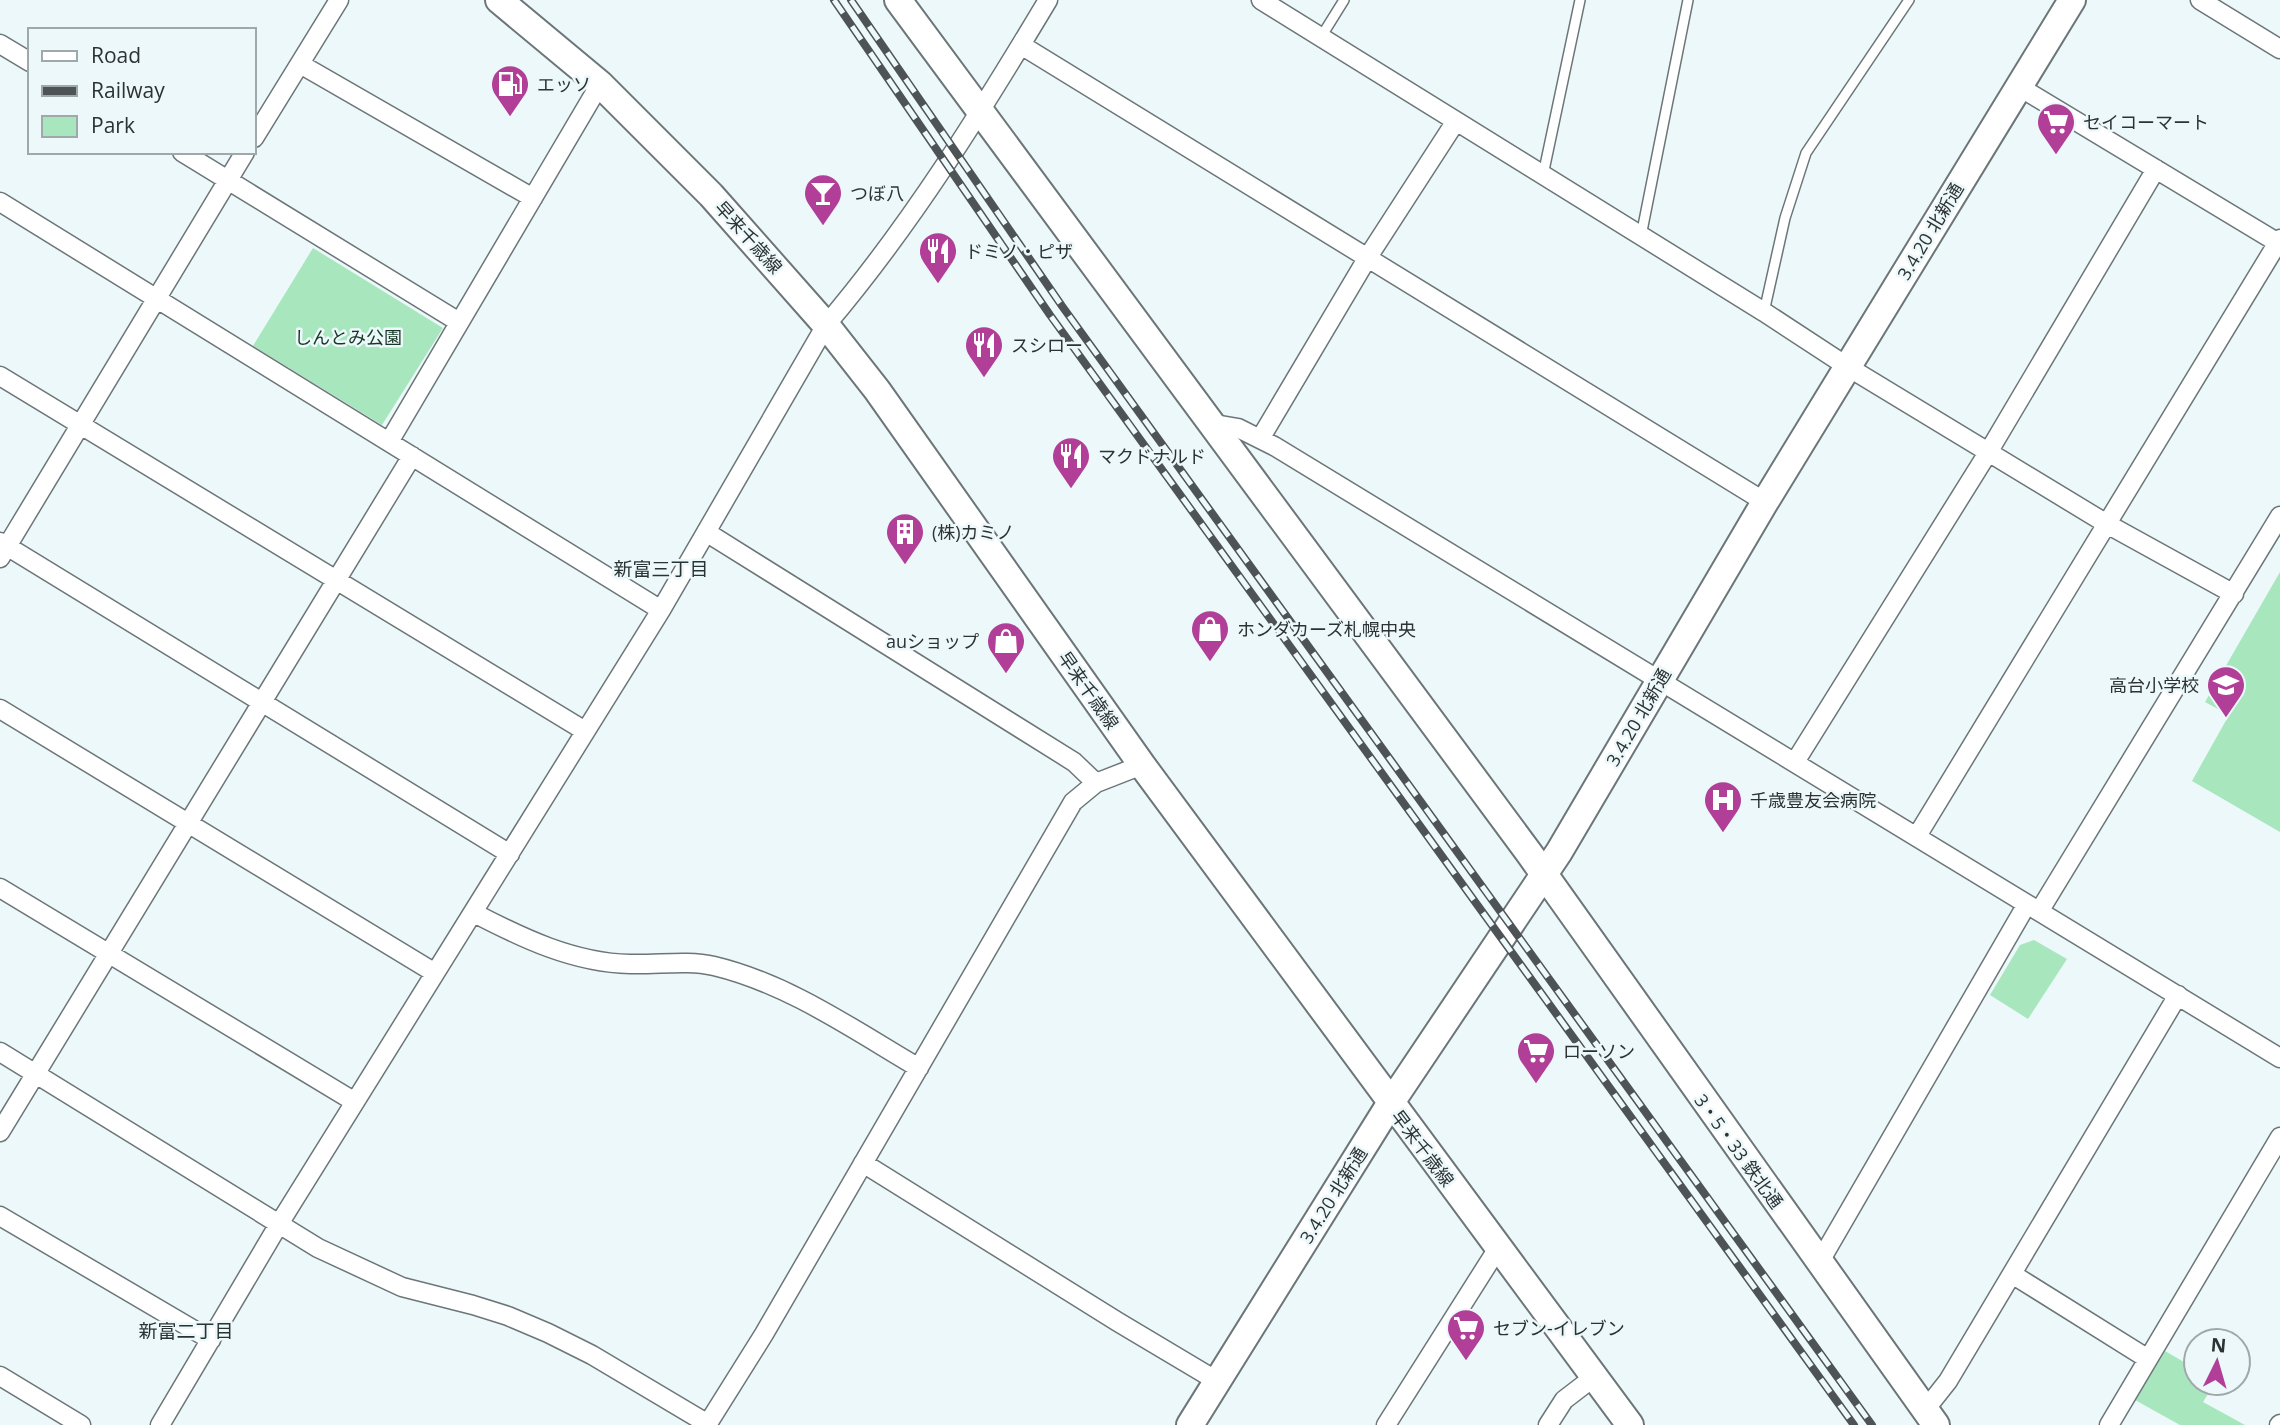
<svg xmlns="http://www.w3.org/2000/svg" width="2280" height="1425" viewBox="0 0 2280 1425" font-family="'Open Sans','Noto Sans JP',sans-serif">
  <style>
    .green { fill: #a8e7be }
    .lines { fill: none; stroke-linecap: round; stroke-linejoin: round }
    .lane-casing { stroke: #6c7678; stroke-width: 12 }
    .street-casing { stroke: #6c7678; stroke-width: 21 }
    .secondary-casing { stroke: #6c7678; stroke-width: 30 }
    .lane { stroke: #fff; stroke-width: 9 }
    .street { stroke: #fff; stroke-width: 18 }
    .secondary { stroke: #fff; stroke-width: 26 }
    .rail-casing { stroke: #4e5456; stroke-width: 8 }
    .rail { stroke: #ecf8fa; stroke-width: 5; stroke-dasharray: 16; stroke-linecap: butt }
    .labels { text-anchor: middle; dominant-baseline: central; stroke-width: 5; stroke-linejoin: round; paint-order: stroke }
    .poi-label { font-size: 18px; fill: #2d3233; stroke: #ecf8fa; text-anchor: start }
    .street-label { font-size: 18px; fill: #2d3233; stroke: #ecf8fa }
    .park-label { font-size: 18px; fill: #163724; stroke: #ecf8fa }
    .neighbourhood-label { font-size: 19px; fill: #293334; stroke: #ecf8fa }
  </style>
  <rect width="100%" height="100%" fill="#ecf8fa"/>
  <path class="green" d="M313,248L443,328L382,425L253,346Z
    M2280,572V832L2192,781L2229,715L2205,702Z
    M2034,940L2067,959L2028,1019L1990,995L2020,945Z
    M2165,1351L2196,1369V1383H2215L2203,1402L2245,1425H2180L2135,1400Z"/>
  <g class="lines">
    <defs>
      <path id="lane" d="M1321,37L1344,0
        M1543,175L1580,0
        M1641,236L1688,0
        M1764,312L1785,218L1806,153L1909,0"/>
      <path id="street" d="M1261,0L1764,312L1848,367L2107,524L2234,594
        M2200,0L2280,49
        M0,44L30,62
        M1021,45L1765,502
        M300,64L533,198
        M2018,86L2280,244
        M254,138L339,0
        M182,152L459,322
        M0,202L661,610
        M0,376L585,731
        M1209,423L1238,428L1274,446L2280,1058
        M1260,439L1368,257L1456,121
        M389,442L600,84
        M706,532L1074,762L1096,783
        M0,542L510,854
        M0,558L245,152
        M0,709L435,973
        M1795,762L1989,451L2156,169
        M1917,836L2280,239
        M0,888L355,1102
        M2040,910L2280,516
        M474,913C522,938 574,963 630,964C658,965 687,960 714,966C789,984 854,1030 919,1068
        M0,1052L318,1248L402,1287L473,1305L508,1316L548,1333L592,1355L708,1424
        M0,1132L412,456
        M863,1163L1118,1322L1217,1381
        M0,1216L211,1340
        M1819,1263L2027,904
        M2012,1274L2148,1359
        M0,1376L81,1425
        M1925,1410L1948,1381L2178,995
        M160,1425L279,1224L661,610L826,325C911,225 981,112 1048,0
        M707,1425L764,1334L1073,802L1096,783L1142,765
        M1386,1425L1498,1248
        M1548,1425L1564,1400L1594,1377
        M2109,1425L2280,1137
        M2279,1425L2280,1424"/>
      <path id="secondary" d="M499,0L600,84L711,195L826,325L877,390L1142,765L1630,1425
        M898,0L1529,853L1936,1425
        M1190,1425L1390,1104L1559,852L1765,502L2072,0"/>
    </defs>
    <use href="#lane" class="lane-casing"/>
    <use href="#street" class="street-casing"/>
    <use href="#secondary" class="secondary-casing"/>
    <use href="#lane" class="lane"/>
    <use href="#street" class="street"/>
    <use href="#secondary" class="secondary"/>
    <defs>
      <path id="rail" d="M834,0L1050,315L1854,1425
        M851,0L1062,306L1872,1425"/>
    </defs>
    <use href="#rail" class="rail-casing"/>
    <use href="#rail" class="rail"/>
  </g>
  <defs>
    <symbol id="fuel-pin" viewBox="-11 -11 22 30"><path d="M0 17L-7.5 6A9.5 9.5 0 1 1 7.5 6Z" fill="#b13e97" stroke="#ecf8fa"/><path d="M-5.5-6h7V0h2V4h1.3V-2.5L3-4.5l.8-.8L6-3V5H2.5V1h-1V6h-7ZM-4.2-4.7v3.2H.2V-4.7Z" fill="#fff"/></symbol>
    <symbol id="supermarket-pin" viewBox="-11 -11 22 30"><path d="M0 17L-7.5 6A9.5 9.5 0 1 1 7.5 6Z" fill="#b13e97" stroke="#ecf8fa"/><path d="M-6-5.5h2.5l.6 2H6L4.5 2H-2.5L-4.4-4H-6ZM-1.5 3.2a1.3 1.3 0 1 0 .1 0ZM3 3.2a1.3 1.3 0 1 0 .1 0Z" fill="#fff"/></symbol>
    <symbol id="bar-pin" viewBox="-11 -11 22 30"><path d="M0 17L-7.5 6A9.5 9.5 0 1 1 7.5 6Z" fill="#b13e97" stroke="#ecf8fa"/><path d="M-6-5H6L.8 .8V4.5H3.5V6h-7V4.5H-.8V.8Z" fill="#fff"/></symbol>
    <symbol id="restaurant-pin" viewBox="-11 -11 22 30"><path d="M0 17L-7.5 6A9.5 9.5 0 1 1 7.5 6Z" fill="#b13e97" stroke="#ecf8fa"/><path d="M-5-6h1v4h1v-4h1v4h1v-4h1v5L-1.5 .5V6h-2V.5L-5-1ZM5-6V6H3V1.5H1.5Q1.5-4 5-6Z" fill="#fff"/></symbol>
    <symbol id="building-pin" viewBox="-11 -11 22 30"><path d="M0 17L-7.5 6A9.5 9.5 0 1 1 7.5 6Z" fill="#b13e97" stroke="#ecf8fa"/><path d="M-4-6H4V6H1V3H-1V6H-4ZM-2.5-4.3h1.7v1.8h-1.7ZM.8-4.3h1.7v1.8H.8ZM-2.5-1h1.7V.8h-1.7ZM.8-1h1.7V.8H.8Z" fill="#fff"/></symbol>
    <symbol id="shop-pin" viewBox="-11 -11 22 30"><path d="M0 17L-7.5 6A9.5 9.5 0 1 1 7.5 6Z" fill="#b13e97" stroke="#ecf8fa"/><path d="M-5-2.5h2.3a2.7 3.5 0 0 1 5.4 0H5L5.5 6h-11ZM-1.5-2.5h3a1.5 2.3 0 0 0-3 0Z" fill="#fff"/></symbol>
    <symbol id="school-pin" viewBox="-11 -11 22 30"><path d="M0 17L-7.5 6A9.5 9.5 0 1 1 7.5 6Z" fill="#b13e97" stroke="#ecf8fa"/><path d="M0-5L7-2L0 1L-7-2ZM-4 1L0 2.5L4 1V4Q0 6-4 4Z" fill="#fff"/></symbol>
    <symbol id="hospital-pin" viewBox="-11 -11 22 30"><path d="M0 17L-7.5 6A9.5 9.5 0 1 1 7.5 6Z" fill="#b13e97" stroke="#ecf8fa"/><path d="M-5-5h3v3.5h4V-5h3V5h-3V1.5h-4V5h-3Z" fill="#fff"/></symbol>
  </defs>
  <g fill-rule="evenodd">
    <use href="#fuel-pin" x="488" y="62" width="44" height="60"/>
    <use href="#supermarket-pin" x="2034" y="100" width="44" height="60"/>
    <use href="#bar-pin" x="801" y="171" width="44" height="60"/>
    <use href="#restaurant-pin" x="916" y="229" width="44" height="60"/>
    <use href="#restaurant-pin" x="962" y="323" width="44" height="60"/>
    <use href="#restaurant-pin" x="1049" y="434" width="44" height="60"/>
    <use href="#building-pin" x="883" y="510" width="44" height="60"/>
    <use href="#shop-pin" x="1188" y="607" width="44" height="60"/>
    <use href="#shop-pin" x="984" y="619" width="44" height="60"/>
    <use href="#school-pin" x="2204" y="663" width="44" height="60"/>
    <use href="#hospital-pin" x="1701" y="778" width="44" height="60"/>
    <use href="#supermarket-pin" x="1514" y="1029" width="44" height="60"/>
    <use href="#supermarket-pin" x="1444" y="1306" width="44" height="60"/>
  </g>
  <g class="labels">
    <g class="poi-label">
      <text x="537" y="84">エッソ</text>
      <text x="2083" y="122">セイコーマート</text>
      <text x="850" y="193">つぼ八</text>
      <text x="965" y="251">ドミノ・ピザ</text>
      <text x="1011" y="345">スシロー</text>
      <text x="1098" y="456">マクドナルド</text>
      <text x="932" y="532">(株)カミノ</text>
      <text x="1237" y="629">ホンダカーズ札幌中央</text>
      <text x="979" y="641" text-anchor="end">auショップ</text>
      <text x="2199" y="685" text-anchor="end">高台小学校</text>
      <text x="1750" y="800">千歳豊友会病院</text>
      <text x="1563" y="1051">ローソン</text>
      <text x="1493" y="1328">セブン-イレブン</text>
    </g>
    <g class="street-label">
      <text transform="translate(1930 231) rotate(-59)">3.4.20 北新通</text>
      <text transform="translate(749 237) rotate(48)">早来千歳線</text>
      <text transform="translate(1089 690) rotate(55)">早来千歳線</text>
      <text transform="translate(1638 717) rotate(-60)">3.4.20 北新通</text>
      <text transform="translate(1423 1148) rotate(53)">早来千歳線</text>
      <text transform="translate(1739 1151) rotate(54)">3・5・33 鉄北通</text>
      <text transform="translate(1333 1195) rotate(-58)">3.4.20 北新通</text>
    </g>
    <g class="park-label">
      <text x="348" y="337">しんとみ公園</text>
    </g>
    <g class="neighbourhood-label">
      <text x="661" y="569">新富三丁目</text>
      <text x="186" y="1331">新富二丁目</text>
    </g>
  </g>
  <rect x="28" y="28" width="228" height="126" fill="#ecf8fa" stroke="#a0a9aa" stroke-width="2"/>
  <rect x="42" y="51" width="35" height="10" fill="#ffffff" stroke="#a0a9aa" stroke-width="2"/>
  <text x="91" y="63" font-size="21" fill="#2d3233">Road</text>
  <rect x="42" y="86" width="35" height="10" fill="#4e5456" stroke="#a0a9aa" stroke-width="2"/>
  <text x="91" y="98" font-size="21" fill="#2d3233">Railway</text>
  <rect x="42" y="116" width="35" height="21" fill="#a8e7be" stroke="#a0a9aa" stroke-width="2"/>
  <text x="91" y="133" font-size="21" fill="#2d3233">Park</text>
  <g transform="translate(2217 1362) rotate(5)"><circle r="33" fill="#ecf8fa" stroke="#a0a9aa" stroke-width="2"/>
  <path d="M0-5L12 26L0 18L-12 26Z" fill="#b13e97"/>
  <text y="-10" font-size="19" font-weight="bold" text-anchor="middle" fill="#2d3233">N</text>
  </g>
</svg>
